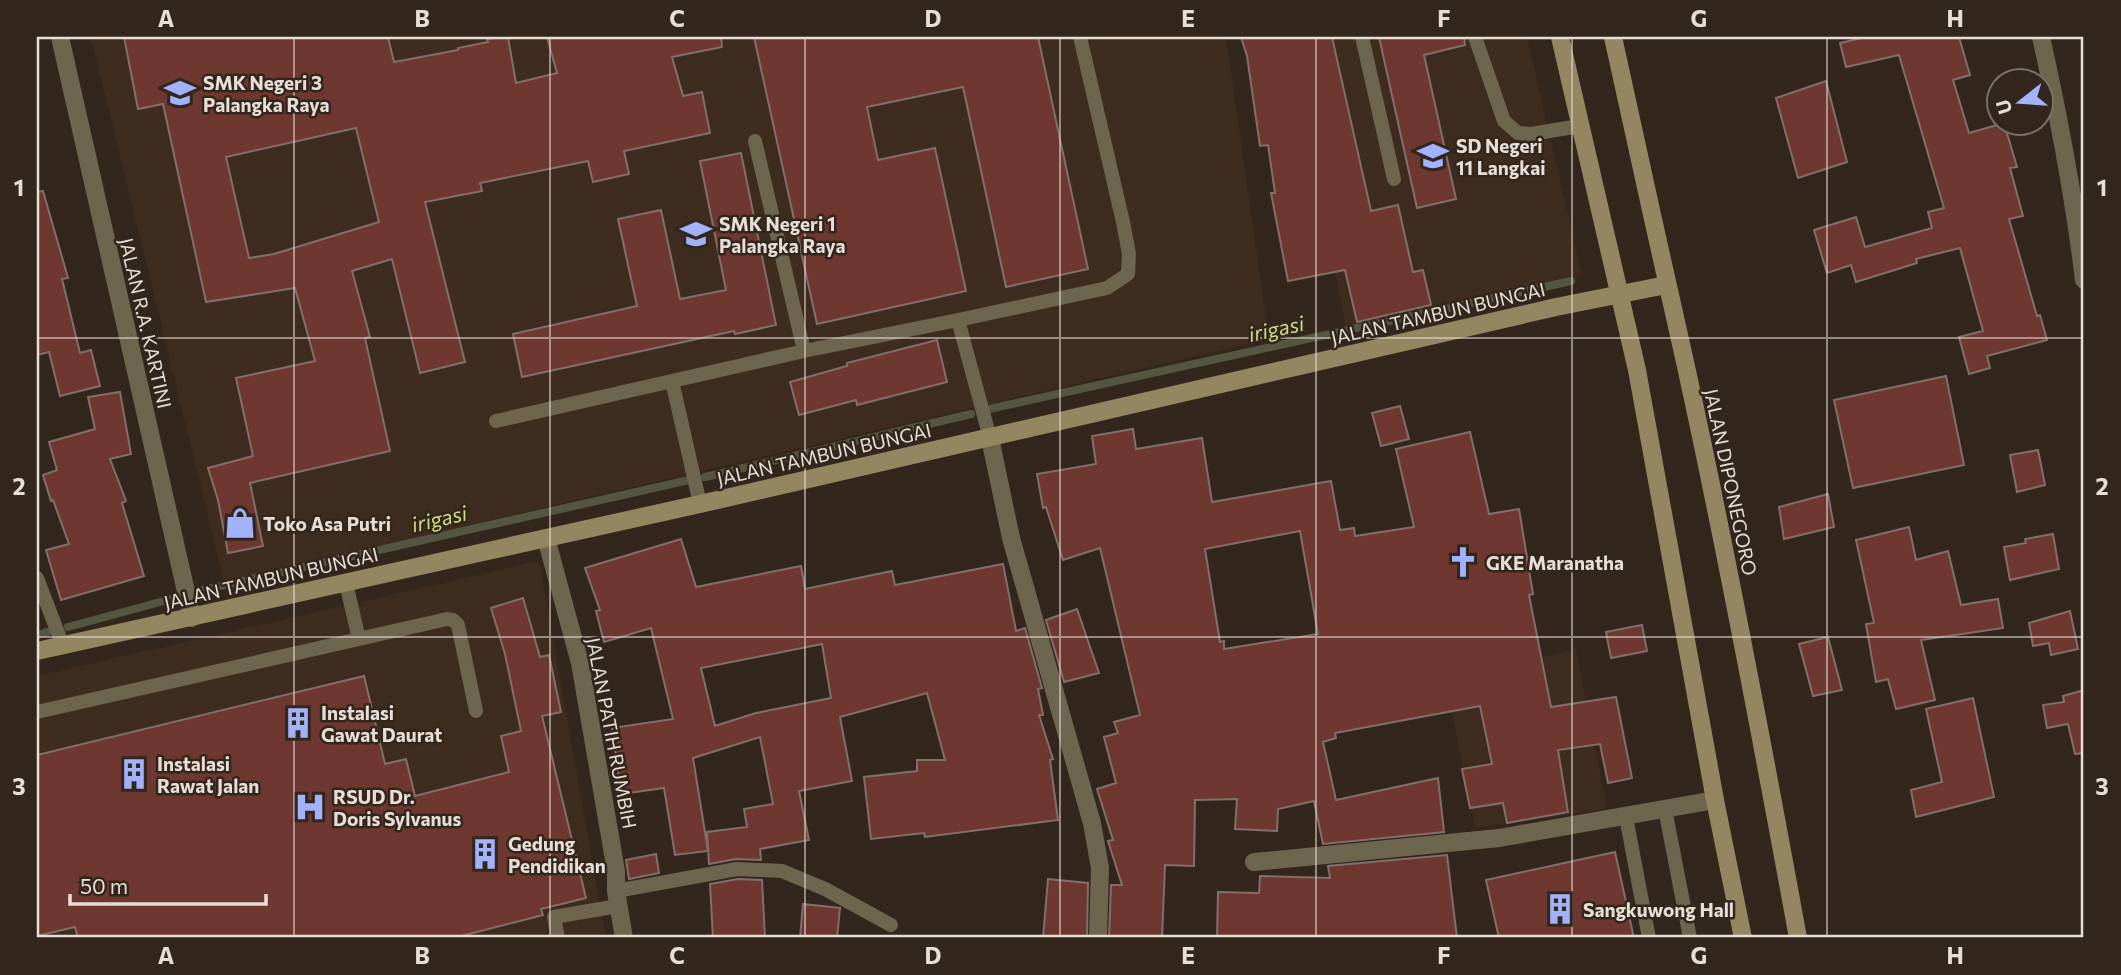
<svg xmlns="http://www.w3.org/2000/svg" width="2121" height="975" viewBox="0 0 2121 975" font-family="Commissioner,sans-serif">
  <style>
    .built { fill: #3e2c1e }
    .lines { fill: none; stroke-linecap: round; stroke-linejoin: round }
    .stream { stroke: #555641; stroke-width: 8 }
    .building { fill: #6e372f; stroke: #826e6b; stroke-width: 2; fill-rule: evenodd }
    .service { stroke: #6e654e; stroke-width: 14 }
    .minor { stroke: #6e654e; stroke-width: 18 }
    .tertiary { stroke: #6e654e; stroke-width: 18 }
    .secondary { stroke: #958662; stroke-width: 18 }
    .grid { fill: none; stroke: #e7ded8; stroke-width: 2; stroke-opacity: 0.55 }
    .labels { text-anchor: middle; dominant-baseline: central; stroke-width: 5; stroke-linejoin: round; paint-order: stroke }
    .poi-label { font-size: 19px; font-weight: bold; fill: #e7ded8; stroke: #33271d; text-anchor: start }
    .street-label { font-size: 19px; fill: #e7ded8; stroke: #33271d }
    .water-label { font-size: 21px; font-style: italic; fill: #cddc88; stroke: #33271d }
    .neatline { fill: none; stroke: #e7ded8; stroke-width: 2.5 }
    .grid-label { font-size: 23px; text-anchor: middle; font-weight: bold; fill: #e7ded8 }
  </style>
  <rect width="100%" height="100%" fill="#33271d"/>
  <path class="built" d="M91,37H1226L1269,339L224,582Z
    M1289,37H1527L1582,275L1346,327Z
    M539,561L606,938H37V676Z
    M1576,649L1607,809L1475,828L1446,682Z"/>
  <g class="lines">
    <path class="stream" d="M989,409L1571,281
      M705,477L971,414
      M198,591L689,480
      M68,627L175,598
      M37,635L51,631"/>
  </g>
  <path class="building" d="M124,37H388L394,62L458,50V48L488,42L487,39L508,37L516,83L557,73L547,37H721L722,47L672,57L683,96L702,92L710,133L624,151L629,174L593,182L588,161L480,183L482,191L425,202L465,362L420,373L392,259L352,271L370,337L365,338L390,451L250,483L263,546L228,553L218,500L208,468L253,456L236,378L315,361L295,288L206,302L163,104L138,109ZM356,128L379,222L274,254L249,258L226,157Z
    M754,37H1038L1088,269L1006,287L963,87L867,107L878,160L935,148L966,291L817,324Z
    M1241,37H1332L1371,211L1398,205L1413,272L1423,270L1431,305L1357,322L1345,270L1288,281L1271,193H1275L1268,145L1260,146L1247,56Z
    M1379,37H1464L1465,45L1424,55L1456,199L1417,208Z
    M1866,37H1959L1970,75L1953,80L1969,133L2004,123L2017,167L2010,168L2023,216L2009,219L2037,316L2040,315L2047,340L1987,356L1990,368L1969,374L1959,337L1983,331L1960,248L1916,259L1917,263L1856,282L1851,265L1827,273L1814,230L1856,217L1865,247L1932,228L1928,212L1944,208L1899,55L1846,67L1840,43Z
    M1826,81L1847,162L1798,178L1776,98Z
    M741,153L776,325L735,334L734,331L522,377L513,334L637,306L618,219L661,210L680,299L726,290L700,161Z
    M43,191L68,278L62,279L80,353L91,350L100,386L60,396L49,352L37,355V192Z
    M937,340L947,382L857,405L856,400L799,415L790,382L847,366V363Z
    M1946,376L1964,465L1853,488L1834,400Z
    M120,392L131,454L110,459L126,501L122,503L144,576L61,600L46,550L69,544L53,500L51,501L43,475L57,470L49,442L95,429L88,397Z
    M1400,406L1409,439L1381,446L1372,413Z
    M1133,429L1136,449L1202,438L1212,502L1331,481L1340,530L1354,528L1355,536L1414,527L1396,449L1470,432L1489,514L1519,509L1533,594L1529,595L1551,707L1616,697L1632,778L1608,783L1600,744L1558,750L1568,812L1507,823L1503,803L1470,808L1462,769L1492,764L1480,706L1335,733L1336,738L1323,742L1336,800L1438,778L1444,832L1323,844L1314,801L1278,809L1277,831L1235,829L1237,799L1195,800L1194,866L1165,865L1162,938H1109L1111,885H1122L1108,841L1113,840L1097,789L1116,783L1104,737L1118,733L1114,722L1140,715L1100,548L1063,560L1046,507L1043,508L1037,474L1096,464L1092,436ZM1300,531L1318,634L1224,649V641L1220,642L1205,549Z
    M2038,450L2045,485L2017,492L2010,455Z
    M1828,494L1834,527L1784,539L1779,507Z
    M1909,527L1916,560L1948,551L1961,605L1998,599L2003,628L1921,640L1935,700L1896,709L1888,679L1876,682L1866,624L1874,623L1856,540Z
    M2053,534L2059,569L2010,580L2004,547L2026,543L2025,539Z
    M681,539L696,587L801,566L805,589L892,571L895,585L1003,564L1016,631L1025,628L1042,688L1038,689L1043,715H1039L1053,759L1050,760L1058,820L925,837L924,833L871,839L864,777L917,771V760H945L927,693L840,717L852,781L799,791L809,840L760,849L761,860L736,859L709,864L707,832L747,827L744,809L773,804L760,737L693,758L708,851L675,855L664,788L621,794L612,728L673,719L651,628L604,642L596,611L600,610L585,568ZM822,644L831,698L756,713L715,726L701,668Z
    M523,598L540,657L549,655L561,712L542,716L586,898L541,909L543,915L453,938H78L75,927L37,936V755L364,676L385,764L406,759L415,796L509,772L501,736L521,731L505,654L491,608Z
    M1077,609L1099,673L1064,682L1046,620Z
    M2070,611L2078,649L2051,655L2049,643L2033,646L2029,623Z
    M1642,625L1647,651L1611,658L1606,632Z
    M1828,637L1842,690L1813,696L1799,644Z
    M2084,690V753L2075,754L2068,724L2047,728L2043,705L2064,702L2063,696Z
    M1973,698L1994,797L1916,817L1911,790L1942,782L1926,709Z
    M1615,852L1634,938H1499L1486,880Z
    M656,854L659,873L629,879L626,860Z
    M1447,855L1457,938H1217L1218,892L1259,893L1260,876L1330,878L1328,866Z
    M738,879L762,880L765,938H713L710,884Z
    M1048,879L1088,883L1087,938H1043Z
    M803,904L840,908L837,938H800Z"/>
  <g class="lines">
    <path class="service" d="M1362,37L1394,179
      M1475,37L1504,121L1518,133L1531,134L1580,126
      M755,141L804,351
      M958,320L1107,288L1128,274L1129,254L1123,222L1080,37
      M672,381L700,504
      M496,421L804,351L958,320L990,438
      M37,578L63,646
      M346,583L359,639
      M37,712L447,619L453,620L458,625L476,711
      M1665,809L1690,938
      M1626,817L1649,938
      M616,891L737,869L782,871L825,889L891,925
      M558,938L554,917L618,906"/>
    <path class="minor" d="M2041,37C2059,117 2074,198 2084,280
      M990,438L1011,538L1092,823L1100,868L1098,938
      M546,538L580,663L616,871V891L624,938
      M1254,862L1499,838L1715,800"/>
    <path class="tertiary" d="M60,37L192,618"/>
    <path class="secondary" d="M1560,37L1637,370L1715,800L1743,938
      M1613,37C1636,145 1661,254 1685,362C1727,553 1763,746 1798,938
      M37,651L700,504L1556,307L1666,285"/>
  </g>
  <path class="grid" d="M294,37V938M550,37V938M805,37V938M1060,37V938M1316,37V938M1572,37V938M1827,37V938M37,338H2084M37,637H2084"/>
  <defs>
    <symbol id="school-bare" viewBox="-9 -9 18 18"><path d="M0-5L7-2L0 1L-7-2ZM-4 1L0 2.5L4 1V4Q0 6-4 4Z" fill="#a3b2fd" stroke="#33271d" stroke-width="2.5" paint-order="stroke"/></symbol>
    <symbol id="shop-bare" viewBox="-9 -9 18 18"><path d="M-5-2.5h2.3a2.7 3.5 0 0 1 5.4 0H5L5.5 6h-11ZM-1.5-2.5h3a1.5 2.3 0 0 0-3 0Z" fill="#a3b2fd" stroke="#33271d" stroke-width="2.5" paint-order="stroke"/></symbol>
    <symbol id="church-bare" viewBox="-9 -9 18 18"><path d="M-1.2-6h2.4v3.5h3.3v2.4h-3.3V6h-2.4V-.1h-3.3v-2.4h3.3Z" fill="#a3b2fd" stroke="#33271d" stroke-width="2.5" paint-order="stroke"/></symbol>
    <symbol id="building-bare" viewBox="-9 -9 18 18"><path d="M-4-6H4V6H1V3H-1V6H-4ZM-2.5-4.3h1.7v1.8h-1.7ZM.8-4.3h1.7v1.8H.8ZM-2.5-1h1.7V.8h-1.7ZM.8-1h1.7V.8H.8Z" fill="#a3b2fd" stroke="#33271d" stroke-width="2.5" paint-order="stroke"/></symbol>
    <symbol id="hospital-bare" viewBox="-9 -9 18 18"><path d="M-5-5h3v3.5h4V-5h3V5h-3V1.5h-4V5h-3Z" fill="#a3b2fd" stroke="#33271d" stroke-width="2.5" paint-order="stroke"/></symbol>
  </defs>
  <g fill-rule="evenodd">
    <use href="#school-bare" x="158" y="71" width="44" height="44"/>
    <use href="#school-bare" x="1411" y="134" width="44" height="44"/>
    <use href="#school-bare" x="674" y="212" width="44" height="44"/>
    <use href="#shop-bare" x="218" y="501" width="44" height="44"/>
    <use href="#church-bare" x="1441" y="540" width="44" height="44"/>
    <use href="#building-bare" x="276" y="701" width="44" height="44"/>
    <use href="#building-bare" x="112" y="752" width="44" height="44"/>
    <use href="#hospital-bare" x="288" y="785" width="44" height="44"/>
    <use href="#building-bare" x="463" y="832" width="44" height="44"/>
    <use href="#building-bare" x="1538" y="887" width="44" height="44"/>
  </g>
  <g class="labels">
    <g class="poi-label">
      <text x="203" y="82">SMK Negeri 3<tspan x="203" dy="22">Palangka Raya</tspan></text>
      <text x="1456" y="145">SD Negeri<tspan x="1456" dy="22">11 Langkai</tspan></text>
      <text x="719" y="223">SMK Negeri 1<tspan x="719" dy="22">Palangka Raya</tspan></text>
      <text x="263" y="523">Toko Asa Putri</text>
      <text x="1486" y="562">GKE Maranatha</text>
      <text x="321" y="712">Instalasi<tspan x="321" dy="22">Gawat Daurat</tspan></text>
      <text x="157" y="763">Instalasi<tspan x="157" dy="22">Rawat Jalan</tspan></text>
      <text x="333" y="796">RSUD Dr.<tspan x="333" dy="22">Doris Sylvanus</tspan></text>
      <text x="508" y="843">Gedung<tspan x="508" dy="22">Pendidikan</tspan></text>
      <text x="1583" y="909">Sangkuwong Hall</text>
    </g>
    <g class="street-label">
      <text transform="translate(1438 313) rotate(-13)">JALAN TAMBUN BUNGAI</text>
      <text transform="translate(146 323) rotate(77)">JALAN R.A. KARTINI</text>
      <text transform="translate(824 454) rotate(-13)">JALAN TAMBUN BUNGAI</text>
      <text transform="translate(1731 482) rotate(78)">JALAN DIPONEGORO</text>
      <text transform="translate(271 578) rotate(-13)">JALAN TAMBUN BUNGAI</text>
      <text transform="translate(612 733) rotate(79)">JALAN PATIH RUMBIH</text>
    </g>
    <g class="water-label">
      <text transform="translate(1276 328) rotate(-12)">irigasi</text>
      <text transform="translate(439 518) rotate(-13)">irigasi</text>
    </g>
  </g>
  <rect width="2121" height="975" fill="none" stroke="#33271d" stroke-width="77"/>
  <g transform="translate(2020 102) rotate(253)"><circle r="33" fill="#33271d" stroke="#7b7068" stroke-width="2"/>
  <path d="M0-5L12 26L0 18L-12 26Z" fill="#a3b2fd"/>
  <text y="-10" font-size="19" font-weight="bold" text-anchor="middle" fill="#e7ded8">U</text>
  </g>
  <path d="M70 894v10h196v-10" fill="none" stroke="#e7ded8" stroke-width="3.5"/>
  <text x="80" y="894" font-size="21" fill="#e7ded8" stroke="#33271d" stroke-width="5" paint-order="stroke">50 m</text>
  <rect x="38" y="38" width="2044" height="898" class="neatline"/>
  <g class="grid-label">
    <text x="166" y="27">A</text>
    <text x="422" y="27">B</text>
    <text x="677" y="27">C</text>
    <text x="933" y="27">D</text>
    <text x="1188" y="27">E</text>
    <text x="1444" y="27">F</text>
    <text x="1699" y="27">G</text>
    <text x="1955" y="27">H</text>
    <text x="19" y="196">1</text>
    <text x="2102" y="196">1</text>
    <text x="19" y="495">2</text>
    <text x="2102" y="495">2</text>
    <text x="19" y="795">3</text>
    <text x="2102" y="795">3</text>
    <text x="166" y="964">A</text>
    <text x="422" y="964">B</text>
    <text x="677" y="964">C</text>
    <text x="933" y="964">D</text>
    <text x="1188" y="964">E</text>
    <text x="1444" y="964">F</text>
    <text x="1699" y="964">G</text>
    <text x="1955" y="964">H</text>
  </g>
</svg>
